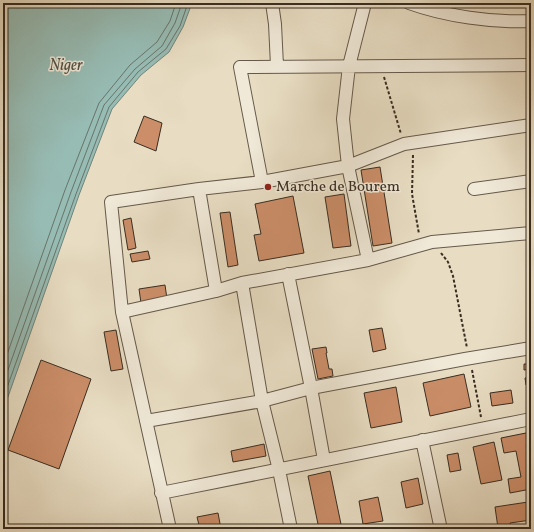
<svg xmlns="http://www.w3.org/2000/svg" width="534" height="532" viewBox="0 0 534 532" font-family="Vollkorn,serif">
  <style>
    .water { fill: #97bcb4; stroke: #718379 }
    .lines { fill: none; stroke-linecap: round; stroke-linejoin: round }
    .shore { stroke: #68746a; stroke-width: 1 }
    .building { fill: #cb8e69; stroke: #392d21 }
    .minor-casing { stroke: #65594a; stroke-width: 14 }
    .path { stroke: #392d21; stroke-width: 2; stroke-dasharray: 3 2; stroke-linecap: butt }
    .minor { stroke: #f0e9d8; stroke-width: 12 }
    .poi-dot { fill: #8f2418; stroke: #f0e9d8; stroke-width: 1.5 }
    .labels { text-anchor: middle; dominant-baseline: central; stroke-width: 3; stroke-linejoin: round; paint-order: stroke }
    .poi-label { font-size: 15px; fill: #392d21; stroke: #f0e9d8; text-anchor: start }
    .water-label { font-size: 16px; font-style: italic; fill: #505146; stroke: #f0e9d8 }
  </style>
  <rect width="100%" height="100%" fill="#e8ddc3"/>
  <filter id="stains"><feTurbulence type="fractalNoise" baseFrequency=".005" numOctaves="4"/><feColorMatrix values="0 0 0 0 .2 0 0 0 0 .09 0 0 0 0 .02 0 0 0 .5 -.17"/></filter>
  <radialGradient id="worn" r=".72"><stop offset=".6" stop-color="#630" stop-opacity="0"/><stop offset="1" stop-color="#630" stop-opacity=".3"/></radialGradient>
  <path class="water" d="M3,3H192L183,27L169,52L141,75L112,109L79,195L3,411Z"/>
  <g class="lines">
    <path class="shore" d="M3,366L65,190L99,103L130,65L157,42L170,21L176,3
      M3,384L71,192L104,105L135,69L162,46L175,23L182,3
      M3,399L76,194L109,107L138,72L166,49L180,26L188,3"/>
  </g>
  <path class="building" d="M144,116L162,123L156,151L134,142Z
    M380,167L392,243L373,246L361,170Z
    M344,194L351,246L333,248L325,197Z
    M293,196L304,253L259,261L254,235L261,234L255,204Z
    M230,212L238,265L228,267L220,213Z
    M131,218L136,248L128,250L123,220Z
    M148,251L150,259L132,262L130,254Z
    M165,285L167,299L141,303L139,289Z
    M382,328L386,349L373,352L369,330Z
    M116,330L123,369L111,371L104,332Z
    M326,347L327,353H326L329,369H332L333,376L318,379L312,349Z
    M41,360L91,379L59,469L8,450Z
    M524,364H531V369L524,370Z
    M464,374L471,407L430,416L423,383Z
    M531,377V384L526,385L525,378Z
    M396,387L402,422L371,428L364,393Z
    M511,390L513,403L492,406L490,393Z
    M531,432V449H530L531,455V489L510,493L508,479L521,477L516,451L504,453L501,438Z
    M494,442L502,480L481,484L473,447Z
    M264,444L266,456L233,462L231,451Z
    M458,453L461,470L450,472L447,455Z
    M330,471L342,529H319L308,476Z
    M418,478L423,504L406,508L401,482Z
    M378,497L383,521L363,524L359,501Z
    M528,502L531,520L510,523L511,526L498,528L495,507Z
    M218,513L221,529H200L197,517Z"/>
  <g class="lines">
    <defs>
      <path id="minor" d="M272,3L275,24L277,66
        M365,3L349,66L343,119L348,166L368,260
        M409,3C445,16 493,23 531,21
        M262,182L240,67L531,65
        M199,189L216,291
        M474,189L531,181
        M288,274L311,388L324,460
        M242,283L262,401L279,470L291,529
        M122,312L216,291L242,283L368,260L432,242L531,233
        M146,421L262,401L311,388L465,359L531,348
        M422,440L440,525
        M161,493L531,419
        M170,529L122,312L111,202L199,189L262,182L348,166L404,144L531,125"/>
    </defs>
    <use href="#minor" class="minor-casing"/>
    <path class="path" d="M384,77L401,134
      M413,155L412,194L419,234
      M441,253L448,262L453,276L467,348
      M472,370L481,417"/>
    <use href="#minor" class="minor"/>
  </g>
  <circle class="poi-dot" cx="268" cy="187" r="4"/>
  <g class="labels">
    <g class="poi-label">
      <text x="276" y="187">Marche de Bourem</text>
    </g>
    <g class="water-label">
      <text x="66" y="66">Niger</text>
    </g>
  </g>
  <rect width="534" height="532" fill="none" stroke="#e8ddc3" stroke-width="16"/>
  <rect x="4" y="4" width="526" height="524" fill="none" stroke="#392d21" stroke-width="2"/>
  <rect x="8" y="8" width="518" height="516" fill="none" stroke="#392d21"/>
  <rect width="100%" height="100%" filter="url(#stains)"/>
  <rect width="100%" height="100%" fill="url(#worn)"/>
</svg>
